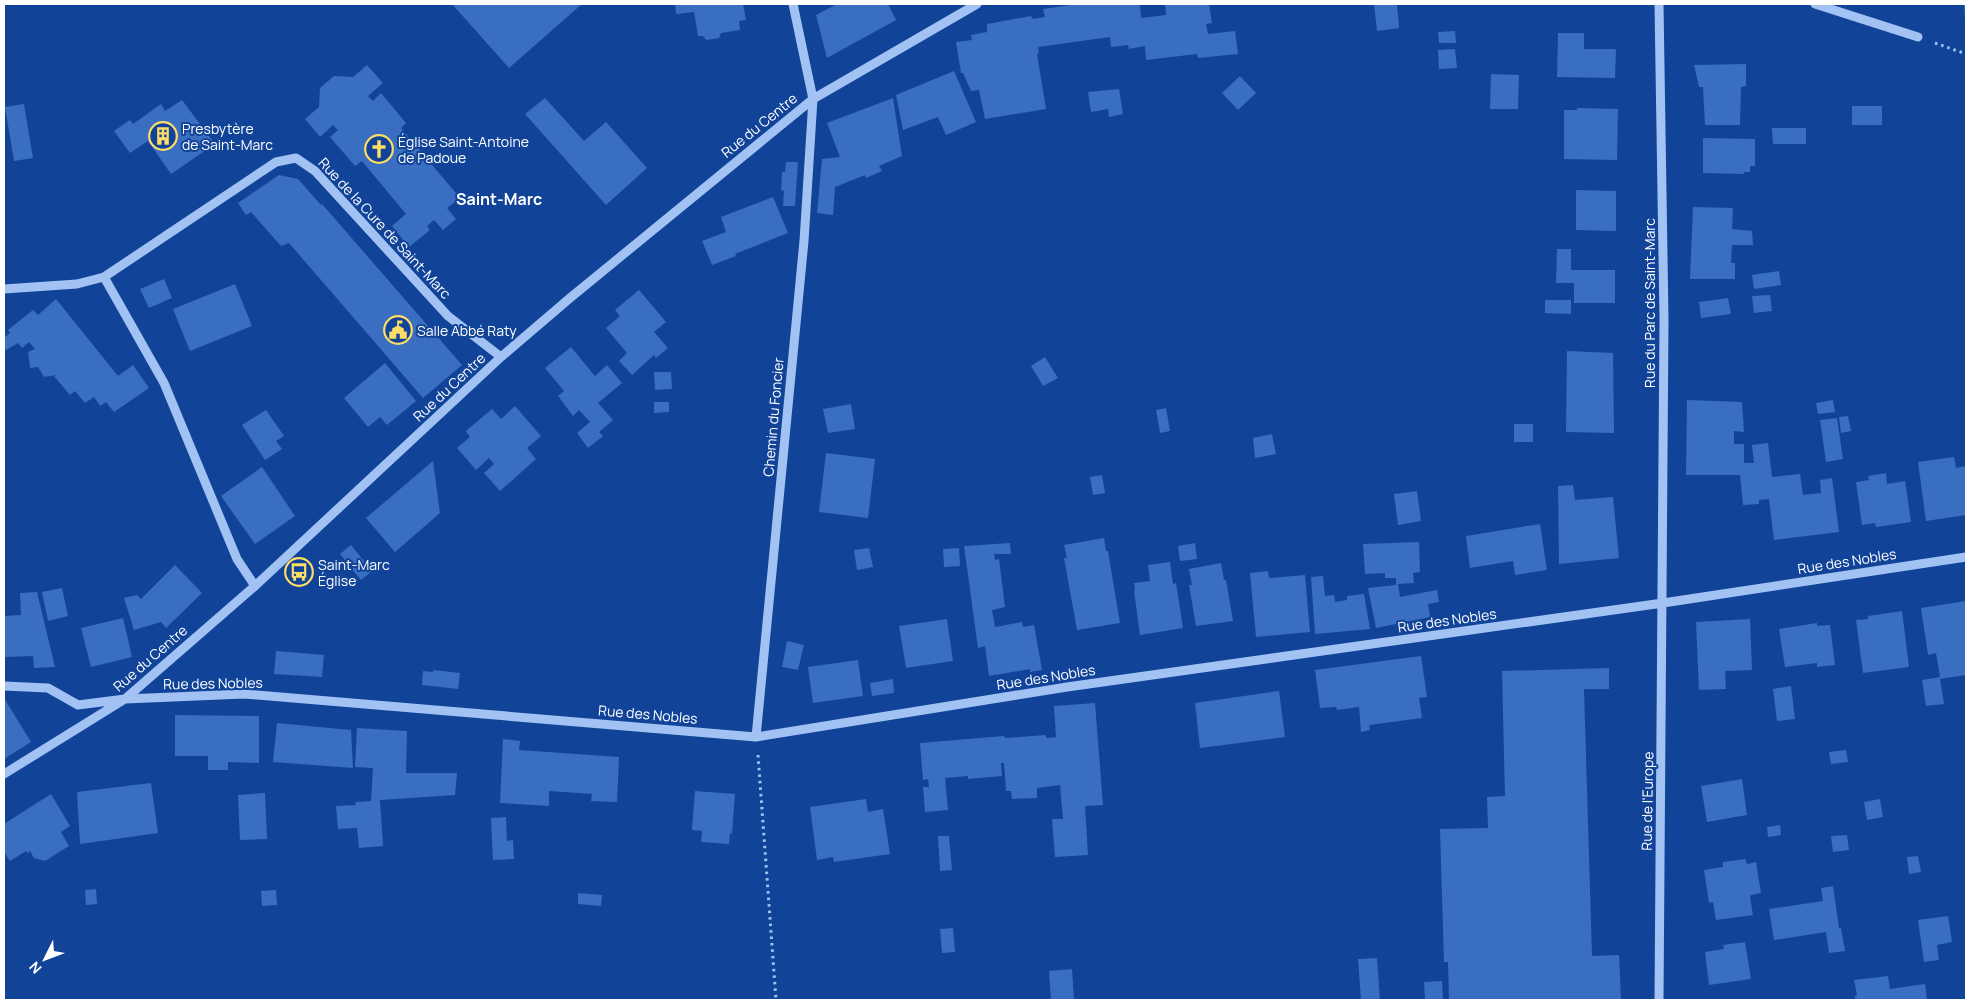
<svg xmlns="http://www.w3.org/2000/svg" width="1970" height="1004" viewBox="0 0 1970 1004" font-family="Manrope,sans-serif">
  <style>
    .building { fill: #396ec1 }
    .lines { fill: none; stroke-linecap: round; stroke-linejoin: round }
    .path { stroke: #a2c2f4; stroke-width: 3; stroke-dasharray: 2.5 4; stroke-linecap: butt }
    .minor { stroke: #a2c2f4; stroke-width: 9 }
    .labels { text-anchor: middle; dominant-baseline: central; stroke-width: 4; stroke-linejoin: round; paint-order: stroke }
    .street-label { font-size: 14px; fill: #fff; stroke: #149 }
    .poi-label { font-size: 14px; fill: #fff; stroke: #149; text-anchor: start }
    .quarter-label { font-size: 16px; font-weight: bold; fill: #fff; stroke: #149 }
  </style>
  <rect width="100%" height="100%" fill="#149"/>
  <path class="building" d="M452,4H582L509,68Z
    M675,4H743L746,20L739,21L740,30L721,33L719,38L706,40L703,36H698L694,12L676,14Z
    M837,4H888L896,20L827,58L816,15Z
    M1078,4H1140L1141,18L1166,15L1165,4H1209L1212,23L1206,24L1208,34L1235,31L1238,54L1198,58L1197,54L1146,60L1145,46L1129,49L1128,45L1111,47L1110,37L1038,47L1039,53L1037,54L1046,109L985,119L979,90L971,91L963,73H961L956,42L972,40L971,35L987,32V24L1031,16L1033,19L1045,17L1043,9Z
    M1374,4H1397L1399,28L1377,31Z
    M1964,4H1966V21H1965Z
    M1455,31L1456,43H1439L1438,32Z
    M1558,33H1584V49H1616L1615,78L1557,77Z
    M1455,49L1457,68L1439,69L1438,50Z
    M1746,64V86L1741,87L1740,125H1705L1703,87H1699L1694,65Z
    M367,65L383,83L368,96L373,101L381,93L406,123L401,128L460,198L447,208L456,219L443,230L434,220L427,226L430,230L409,247L392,226L406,214L362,161L355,166L330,137L338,130L333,125L320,137L305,119L319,107L320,88L334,76L353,77Z
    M954,71L976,122L946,135L938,117L903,130L896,95Z
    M1491,74L1519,75L1518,109H1490Z
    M1240,76L1256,93L1238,110L1222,93Z
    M1119,89L1123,114L1109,117L1108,109L1091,112L1088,92Z
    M545,98L584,141L606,122L647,168L606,205L525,114Z
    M893,98L902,156L879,166L882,171L866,178L865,175L835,187L833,215L817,213L822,159L840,157L827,123Z
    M182,100L215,144L171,174L148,141L130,153L114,131L130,120L133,124L161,104L165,111Z
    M24,104L33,158L14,161L5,107Z
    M1852,106H1882V125H1852Z
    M1577,108L1618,109L1617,160L1564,159V110H1577Z
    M1772,128H1806V144H1773Z
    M1703,138L1755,139V166H1750V172H1744V174L1703,173Z
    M786,162H798L795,206H783L784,191L781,190L782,172H785Z
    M279,175L298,179L321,205L322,204L462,365L423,398L289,243L281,246L251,212L246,215L238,203Z
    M1576,190L1616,191V231L1576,230Z
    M773,197L788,233L735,254L736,256L712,265L702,241L726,232L721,217Z
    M1693,207L1733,208L1732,229L1752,231L1753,245H1732L1731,263H1735V279H1690Z
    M1557,249H1571V270H1615V303H1574V283H1556Z
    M1779,271L1781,285L1754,289L1752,275Z
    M164,279L172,298L149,308L140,289Z
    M235,284L252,326L190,351L173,309Z
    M639,290L666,322L654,332L668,348L656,358L654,355L632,375L619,361L627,353L606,328L620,316L615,310Z
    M1770,295L1772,311L1754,313L1752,296Z
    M1728,298L1731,314L1701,318L1699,302Z
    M56,299L118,376L133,365L149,388L114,412L106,402L100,406L94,397L85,403L75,391L70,395L54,376L56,375L44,377L38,367L30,368L28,352L35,349L29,342L22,348L18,343L6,350L4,347V338L10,333L8,330L33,310L38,315Z
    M1545,300H1571V314L1545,313Z
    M571,347L595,376L607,365L622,383L598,403L613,420L599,432L603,436L588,448L577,433L590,422L579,410L573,416L558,396L564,391L545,368Z
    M1567,351L1613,353L1614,433L1566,432Z
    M1045,357L1058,378L1043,386L1031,366Z
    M385,363L416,401L387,425L380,417L368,427L344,398Z
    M654,372H671L672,389L655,390Z
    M1687,400L1742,402L1744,432L1734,431V444H1744V463H1754L1752,445L1768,443L1772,477L1800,474L1803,495L1821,493L1820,480L1832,478L1839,532L1774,540L1769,499L1759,500V504L1743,505L1740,475H1686Z
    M1833,400L1835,412L1818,414L1816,403Z
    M654,402H669V412L654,413Z
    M851,404L855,429L828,433L823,409Z
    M515,406L541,436L527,448L536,459L500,491L484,473L494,464L489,458L476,470L457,448L470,437L466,431L492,409L501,419Z
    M1166,408L1170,431L1160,433L1156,410Z
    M266,410L284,436L276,441L282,449L265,460L242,425Z
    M1848,416L1851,431L1841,433L1839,417Z
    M1837,418L1843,459L1826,462L1820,420Z
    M1514,424H1533V442H1514Z
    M1272,434L1276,454L1255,458L1253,438Z
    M826,453L875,459L868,518L819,512Z
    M1954,457L1956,468L1966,466V515L1926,521L1918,462Z
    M433,461L440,513L395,552L366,518Z
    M262,467L295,516L255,544L221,496Z
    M1886,473L1887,484L1905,481L1911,522L1876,527L1875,523L1862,525L1856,482L1869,480L1868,476Z
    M1102,475L1105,493L1093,495L1090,477Z
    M1573,485L1575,500L1613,497L1619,558L1559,564L1558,486Z
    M1417,491L1421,521L1398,525L1394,494Z
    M1540,524L1547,570L1515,575L1513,561L1470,568L1466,536Z
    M1104,538L1106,551H1108L1120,623L1077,630L1064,558H1067L1064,545Z
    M1419,542L1420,572L1413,573L1414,583L1398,584L1400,597L1437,590L1439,602L1428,604L1430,617L1376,628L1368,588L1396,585V578H1385V573L1365,574L1363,544Z
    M1010,543L1011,554H994L995,560L999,559L1005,607L992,610L995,627L1022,622L1023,627L1034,625L1042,670L1030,672V669L989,676L985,646L978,648L964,546Z
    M1195,543L1197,559L1180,561L1178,546Z
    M351,545L372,571L361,580L340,554Z
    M869,548L873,567L857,570L854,550Z
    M959,548L960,566L944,567L943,549Z
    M1170,562L1173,584L1176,583L1183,628L1140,635L1134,591H1135L1134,583L1150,581L1148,565Z
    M1221,563L1224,580H1226L1233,621L1196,626L1189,585H1192L1189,569Z
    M175,565L202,593L166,628L161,622L134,630L124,598L137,595L141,599Z
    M1268,571L1269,578L1305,575L1310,632L1256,637L1250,573Z
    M1323,576L1325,596L1334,595L1335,602L1347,600V596L1364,594L1370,629L1315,634L1311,577Z
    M62,588L68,616L48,621L42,592Z
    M37,592L55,667L34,668L33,656L4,657V616L21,615L20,593Z
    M1966,601V675L1940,679L1944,704L1926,706L1922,680L1940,677L1936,653L1928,655L1921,608Z
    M1902,611L1909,667L1863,673L1856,620L1868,619V616Z
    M123,618L132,657L91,667L81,628Z
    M947,619L953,661L906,668L899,626Z
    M1750,619L1752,670L1725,671L1726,689L1699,690L1696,622Z
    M1817,623V626L1830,625L1835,665L1817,667V663L1785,667L1779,629Z
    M787,641L804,645L798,670L782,667Z
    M276,651L324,655L322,677L274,674Z
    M1421,656L1427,697L1419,698L1422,718L1369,725L1370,730L1361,732L1359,707L1337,710L1336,707L1320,708L1315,670Z
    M858,660L863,696L813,703L808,667Z
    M1609,668V689H1584L1592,956L1619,955L1621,1000H1449L1448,962H1444L1440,829L1488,828L1487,797L1505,796L1502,671Z
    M433,670L460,673L458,689L422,685L423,671L433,672Z
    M893,679L894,693L872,696L870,683Z
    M1791,686L1795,719L1777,721L1773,689Z
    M1279,691L1285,737L1200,748L1195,703Z
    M4,698L31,742L4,759Z
    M1095,703L1103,805L1085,806L1088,855L1055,857L1052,819H1063L1060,785L1037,788V798L1012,799L1011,791H1006L1004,763H1001L1002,776L968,779V776L945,778L948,810L925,812L923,787H929L928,779L923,780L920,743L1004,736L1005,738L1046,735V738L1056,737L1054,706Z
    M175,715L259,716V763L228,762V770H208V756H175Z
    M277,723L351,730L353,768L273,762Z
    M357,728L407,731L406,773H457L455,795L380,800L383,846L359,848L357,828L338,829L336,806L356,805L355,802L371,801L373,768L355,767Z
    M503,739L520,741L519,750L619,757L617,802L591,801L592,794L549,791V806L500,803Z
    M1846,750L1848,762L1831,764L1829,752Z
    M1742,779L1747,815L1707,822L1701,786Z
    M151,783L158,833L80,844L77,792Z
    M695,791L735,794L732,834L730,833L729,844L701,842L702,831L692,830Z
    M265,793L267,839L240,840L238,795Z
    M51,794L70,826L61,832L69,846L45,861L34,858L30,851L28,853L26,851L10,861L4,852V824Z
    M866,799L868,812L883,809L890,854L834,862L833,857L817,860L810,807Z
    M1880,799L1883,817L1867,820L1864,802Z
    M506,817L507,841L513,840L514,859L493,860L491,818Z
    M1780,825L1781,835L1768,837L1767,827Z
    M1847,835L1849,850L1833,852L1831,836Z
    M938,836H949L952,870L940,871Z
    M1918,856L1921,872L1909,874L1907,857Z
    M1745,859L1747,864L1756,862L1761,893L1751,895L1750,897L1753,915L1716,920L1713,902L1709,903L1704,870L1723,867V862Z
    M1833,886L1839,928H1841L1845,951L1829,953L1826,932L1774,940L1769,909L1823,901L1821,888Z
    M96,889L97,904L86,905L85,890Z
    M276,890L277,905L262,906L261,891Z
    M578,893L602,895L601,906L578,904Z
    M1948,916L1952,942L1937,945L1939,960L1924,962L1918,920Z
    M953,928L955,952L942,953L940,929Z
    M1745,942L1751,979L1709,985L1705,952L1724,949L1723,945Z
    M1377,958L1380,1000H1361L1358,959Z
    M1072,969L1074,1000H1051L1049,971Z
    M1888,976L1890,989L1925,984L1927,1000H1855V996L1857,995L1854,980Z
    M1442,981L1443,1000H1425L1424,982Z"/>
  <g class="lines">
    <path class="path" d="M1935,43L1966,54
      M758,755L776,1000"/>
    <path class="minor" d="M1815,4L1918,37
      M4,289L77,284L104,277
      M255,586L237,559L164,383L104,277L276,162L296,158L315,171L448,316L501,357
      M4,686L48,688L78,705L125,699L244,694L756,737L1067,687L1663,603L1966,557
      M756,737L804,241L813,99L793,4
      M4,774L125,699L255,586L501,357L570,298L813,99L977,4
      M1659,1000L1664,319L1659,4"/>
  </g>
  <defs>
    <symbol id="building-ring" viewBox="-11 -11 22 22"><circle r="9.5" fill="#149" stroke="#ffdc65" stroke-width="1.5"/><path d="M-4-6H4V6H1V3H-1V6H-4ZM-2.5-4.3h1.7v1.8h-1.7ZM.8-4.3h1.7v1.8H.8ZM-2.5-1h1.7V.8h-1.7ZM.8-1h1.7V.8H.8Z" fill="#ffdc65"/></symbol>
    <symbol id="church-ring" viewBox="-11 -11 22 22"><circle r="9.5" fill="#149" stroke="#ffdc65" stroke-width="1.5"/><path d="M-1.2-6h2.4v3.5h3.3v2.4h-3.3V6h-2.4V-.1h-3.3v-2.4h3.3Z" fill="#ffdc65"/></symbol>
    <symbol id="civic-ring" viewBox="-11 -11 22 22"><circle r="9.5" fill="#149" stroke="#ffdc65" stroke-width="1.5"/><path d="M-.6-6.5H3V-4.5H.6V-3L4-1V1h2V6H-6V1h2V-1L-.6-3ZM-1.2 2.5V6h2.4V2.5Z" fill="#ffdc65"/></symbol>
    <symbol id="bus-ring" viewBox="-11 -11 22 22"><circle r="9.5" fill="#149" stroke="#ffdc65" stroke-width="1.5"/><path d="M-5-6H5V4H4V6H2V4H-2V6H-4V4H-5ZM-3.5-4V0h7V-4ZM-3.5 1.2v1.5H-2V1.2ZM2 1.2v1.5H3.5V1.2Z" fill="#ffdc65"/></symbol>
  </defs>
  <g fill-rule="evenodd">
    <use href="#building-ring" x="147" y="120" width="32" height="32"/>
    <use href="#church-ring" x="363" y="133" width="32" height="32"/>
    <use href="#civic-ring" x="382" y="314" width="32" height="32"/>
    <use href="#bus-ring" x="283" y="556" width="32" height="32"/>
  </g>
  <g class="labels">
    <g class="street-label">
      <text transform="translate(759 125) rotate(-39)">Rue du Centre</text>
      <text transform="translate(385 228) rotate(47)">Rue de la Cure de Saint-Marc</text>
      <text transform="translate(1649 303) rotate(-90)">Rue du Parc de Saint-Marc</text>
      <text transform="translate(449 387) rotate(-43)">Rue du Centre</text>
      <text transform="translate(773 417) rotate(-85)">Chemin du Foncier</text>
      <text transform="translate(1847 561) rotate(-9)">Rue des Nobles</text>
      <text transform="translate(1447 620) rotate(-8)">Rue des Nobles</text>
      <text transform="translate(150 658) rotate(-41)">Rue du Centre</text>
      <text transform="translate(1046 677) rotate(-9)">Rue des Nobles</text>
      <text transform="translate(213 683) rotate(-1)">Rue des Nobles</text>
      <text transform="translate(648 714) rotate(5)">Rue des Nobles</text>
      <text transform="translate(1647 801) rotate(-89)">Rue de l'Europe</text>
    </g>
    <g class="poi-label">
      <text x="182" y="128">Presbytère<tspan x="182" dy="16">de Saint-Marc</tspan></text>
      <text x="398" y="141">Église Saint-Antoine<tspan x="398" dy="16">de Padoue</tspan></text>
      <text x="417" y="330">Salle Abbé Raty</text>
      <text x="318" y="564">Saint-Marc<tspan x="318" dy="16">Église</tspan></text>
    </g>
    <g class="quarter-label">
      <text x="499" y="199">Saint-Marc</text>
    </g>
  </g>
  <rect width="1970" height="1004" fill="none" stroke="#ffffff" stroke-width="10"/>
  <g transform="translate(45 959) rotate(228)" stroke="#114499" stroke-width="4" paint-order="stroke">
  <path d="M0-4L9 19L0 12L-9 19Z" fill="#ffffff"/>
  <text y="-8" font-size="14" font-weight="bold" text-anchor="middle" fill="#ffffff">N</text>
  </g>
</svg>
